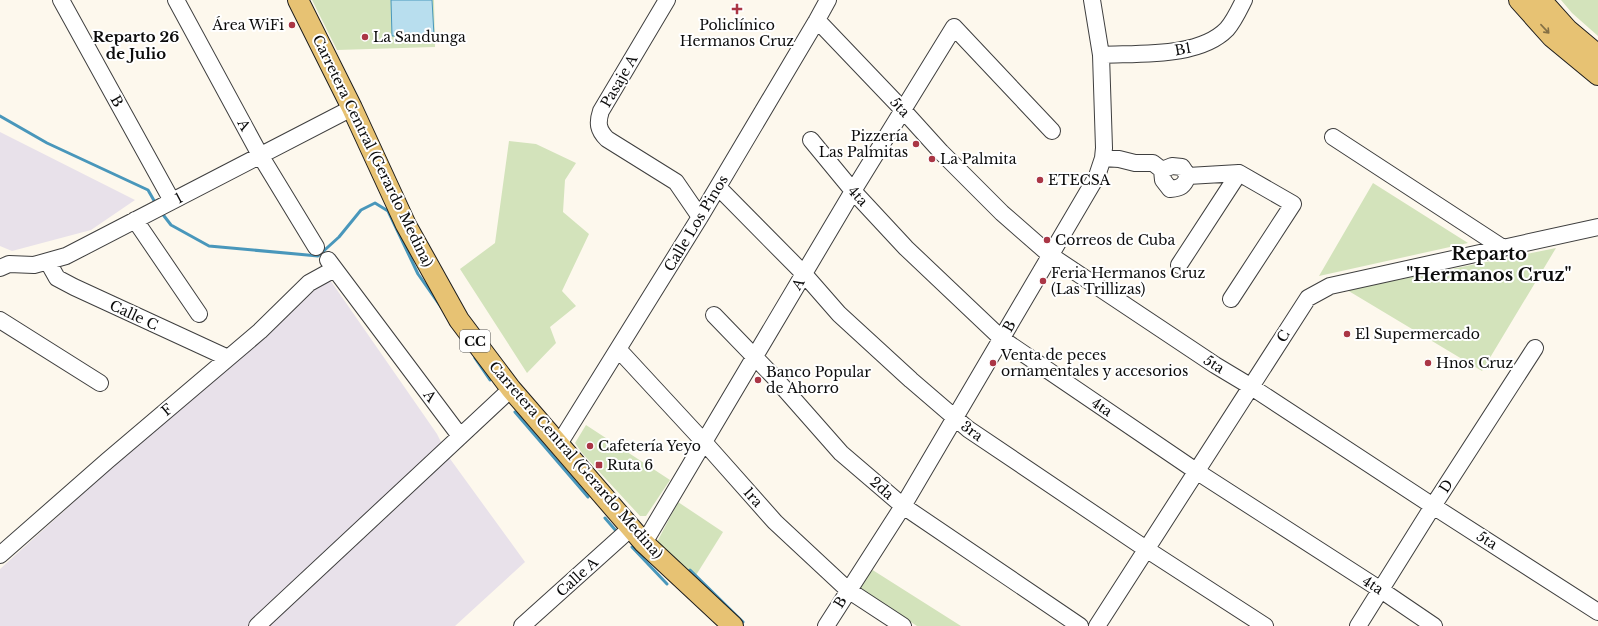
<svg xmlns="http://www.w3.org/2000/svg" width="1598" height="626" viewBox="0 0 1598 626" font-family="'Libre Baskerville',serif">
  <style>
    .industrial { fill: #e8e1ea }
    .green { fill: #d3e3bb }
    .water { fill: #b8deee; stroke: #4997bb }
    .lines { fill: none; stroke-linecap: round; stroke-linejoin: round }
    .stream { stroke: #4997bb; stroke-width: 3 }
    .minor-casing { stroke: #3f3f3f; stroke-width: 18 }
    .major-casing { stroke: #1d1d1d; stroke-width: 22 }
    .minor { stroke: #fff; stroke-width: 16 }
    .major { stroke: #e7c273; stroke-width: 20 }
    .oneway { stroke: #847045 }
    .poi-dot { fill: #aa3645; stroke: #fff; stroke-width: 1.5 }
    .labels { text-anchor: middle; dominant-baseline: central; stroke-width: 4; stroke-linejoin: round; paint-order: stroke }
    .shield { fill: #fff; stroke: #555; stroke-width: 1 }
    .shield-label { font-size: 13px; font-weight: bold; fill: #0c0c0c }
    .poi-label { font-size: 14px; fill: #0c0c0c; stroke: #fff; text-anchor: start }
    .street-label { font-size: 14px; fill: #0c0c0c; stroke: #fff }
    .neighbourhood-label { font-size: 15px; font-weight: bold; fill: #0c0c0c; stroke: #fff }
    .district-label { font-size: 18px; font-weight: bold; fill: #0c0c0c; stroke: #fff }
  </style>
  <rect width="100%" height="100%" fill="#fdf8ed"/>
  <path class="industrial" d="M0,132L135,200L91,230L12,251L0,246Z
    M328,277L437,434L448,456L525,562L455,626H0V569L117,463Z"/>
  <path class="green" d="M312,0H434L435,47L337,50Z
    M1561,0H1598V36L1572,13Z
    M509,141L536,144L576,163L565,180L563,212L589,234L562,291L576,306L550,327L556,343L527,373L460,269L495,243Z
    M1373,183L1468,243L1319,276Z
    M1556,248L1482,371L1347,290Z
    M586,425L670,480L646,516H640L582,453L575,443Z
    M678,502L723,532L693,580L661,548L657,542Z
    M871,569L961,626H917L859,589Z"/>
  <path class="water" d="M391,0H432L434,35L392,36Z"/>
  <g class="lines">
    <path class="stream" d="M0,116L47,143L148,190L156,204
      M161,212L171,225L209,246L318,256L339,237L361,210L375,203L388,211L418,274L441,307
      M475,358L490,380
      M515,412L588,497
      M605,518L617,532
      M632,547L667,584
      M690,570L743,622"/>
    <defs>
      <path id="minor" d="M61,0L172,201
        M176,0L260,155L316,247
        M667,0L601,111C597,123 598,130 607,139L676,182L700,217
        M817,20L903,110L941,152L1002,213L1050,255L1215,365L1250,386L1433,506L1598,612
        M1101,55C1138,53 1199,58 1227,29C1234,21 1239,10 1244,0
        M1333,137L1503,248
        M811,140L853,191L906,248L1002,339L1196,471L1381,590L1434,626
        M1103,158L1119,159L1135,163H1153L1162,170L1172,166L1182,167L1188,176L1239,173L1293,204L1231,299
        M1162,170L1163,180L1170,189C1181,188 1184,186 1188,176
        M718,187L804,274L839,314L911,380L968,429L1146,549L1265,626
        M135,220L199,314
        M328,260L460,436
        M48,262L57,278L74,287L228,358
        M1179,265L1239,173
        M0,268L9,264L34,265L66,256L352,108
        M714,315L774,377L841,453L903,506L1080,626
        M0,320L100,383
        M618,349L704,442L775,522L848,590L903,626
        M559,444L700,217L817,20L828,0
        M644,543L853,191L954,27L1052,131
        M0,555L107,461L260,331L309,283L329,272H337
        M257,626L511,389
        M522,626L631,528
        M826,626L903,506L1097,176L1103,158L1104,148L1101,55L1092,0
        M1097,626L1308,298L1330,286L1598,227
        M1358,626L1433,506L1535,348"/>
      <path id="major" d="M298,0L352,108L406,225L459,320L511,389L644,543L733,626
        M1519,0L1552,37L1598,75
        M1541,0L1568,30L1598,55"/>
    </defs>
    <use href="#minor" class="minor-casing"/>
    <use href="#major" class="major-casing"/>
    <use href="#minor" class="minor"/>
    <use href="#major" class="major"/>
  </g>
  <defs><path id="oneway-shaft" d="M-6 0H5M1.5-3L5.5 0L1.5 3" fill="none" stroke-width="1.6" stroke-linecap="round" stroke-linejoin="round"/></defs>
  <use class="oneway" href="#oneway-shaft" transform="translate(1545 29) rotate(47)"/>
  <g class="poi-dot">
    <path d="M735 3h4v4h4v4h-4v4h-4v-4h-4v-4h4z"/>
    <circle cx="292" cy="25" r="4"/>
    <circle cx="365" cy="37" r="4"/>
    <circle cx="916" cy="144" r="4"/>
    <circle cx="932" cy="159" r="4"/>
    <circle cx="1040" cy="180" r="4"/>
    <circle cx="1047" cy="240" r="4"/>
    <circle cx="1043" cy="281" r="4"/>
    <circle cx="1347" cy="334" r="4"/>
    <circle cx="993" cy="363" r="4"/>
    <circle cx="1428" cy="363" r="4"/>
    <circle cx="758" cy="380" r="4"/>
    <circle cx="590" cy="446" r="4"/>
    <rect x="595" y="461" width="8" height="8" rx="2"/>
  </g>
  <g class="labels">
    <rect class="shield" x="460" y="330" width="30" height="22" rx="3"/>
    <g class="shield-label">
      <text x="475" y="341">CC</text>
    </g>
    <g class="poi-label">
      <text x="284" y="25" text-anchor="end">Área WiFi</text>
      <text x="737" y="25" text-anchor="middle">Policlínico<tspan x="737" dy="16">Hermanos Cruz</tspan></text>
      <text x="373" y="37">La Sandunga</text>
      <text x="908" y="136" text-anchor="end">Pizzería<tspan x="908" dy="16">Las Palmitas</tspan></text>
      <text x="940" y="159">La Palmita</text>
      <text x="1048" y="180">ETECSA</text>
      <text x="1055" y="240">Correos de Cuba</text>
      <text x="1051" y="273">Feria Hermanos Cruz<tspan x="1051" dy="16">(Las Trillizas)</tspan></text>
      <text x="1355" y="334">El Supermercado</text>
      <text x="1001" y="355">Venta de peces<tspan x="1001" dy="16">ornamentales y accesorios</tspan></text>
      <text x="1436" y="363">Hnos Cruz</text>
      <text x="766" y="372">Banco Popular<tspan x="766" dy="16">de Ahorro</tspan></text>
      <text x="598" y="446">Cafetería Yeyo</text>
      <text x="607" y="465">Ruta 6</text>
    </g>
    <g class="street-label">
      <text transform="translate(1183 49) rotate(-10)">B1</text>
      <text transform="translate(619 81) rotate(-60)">Pasaje A</text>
      <text transform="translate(117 101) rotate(61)">B</text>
      <text transform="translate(900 107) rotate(47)">5ta</text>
      <text transform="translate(244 125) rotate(62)">A</text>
      <text transform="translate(373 151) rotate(64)">Carretera Central (Gerardo Medina)</text>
      <text transform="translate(858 196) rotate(48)">4ta</text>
      <text transform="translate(179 198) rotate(-28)">1</text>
      <text transform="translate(696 223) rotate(-59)">Calle Los Pinos</text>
      <text transform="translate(798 284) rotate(-59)">A</text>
      <text transform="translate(134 315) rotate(25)">Calle C</text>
      <text transform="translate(1009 326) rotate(-60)">B</text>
      <text transform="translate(1283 336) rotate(-57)">C</text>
      <text transform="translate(1214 364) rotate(32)">5ta</text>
      <text transform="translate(430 396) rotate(53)">A</text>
      <text transform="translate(1102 407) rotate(34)">4ta</text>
      <text transform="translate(167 410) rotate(-40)">F</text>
      <text transform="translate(972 431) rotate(36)">3ra</text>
      <text transform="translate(576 460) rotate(49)">Carretera Central (Gerardo Medina)</text>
      <text transform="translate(1446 486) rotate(-57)">D</text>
      <text transform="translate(882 488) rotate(41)">2da</text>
      <text transform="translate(753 497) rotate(49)">1ra</text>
      <text transform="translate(1487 540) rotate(32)">5ta</text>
      <text transform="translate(577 577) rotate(-42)">Calle A</text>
      <text transform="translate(1373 585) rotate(33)">4ta</text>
      <text transform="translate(840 602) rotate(-58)">B</text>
    </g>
    <g class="neighbourhood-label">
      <text x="136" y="36">Reparto 26<tspan x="136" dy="17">de Julio</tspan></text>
    </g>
    <g class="district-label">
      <text x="1489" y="254">Reparto<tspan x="1489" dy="21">"Hermanos Cruz"</tspan></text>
    </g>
  </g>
</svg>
